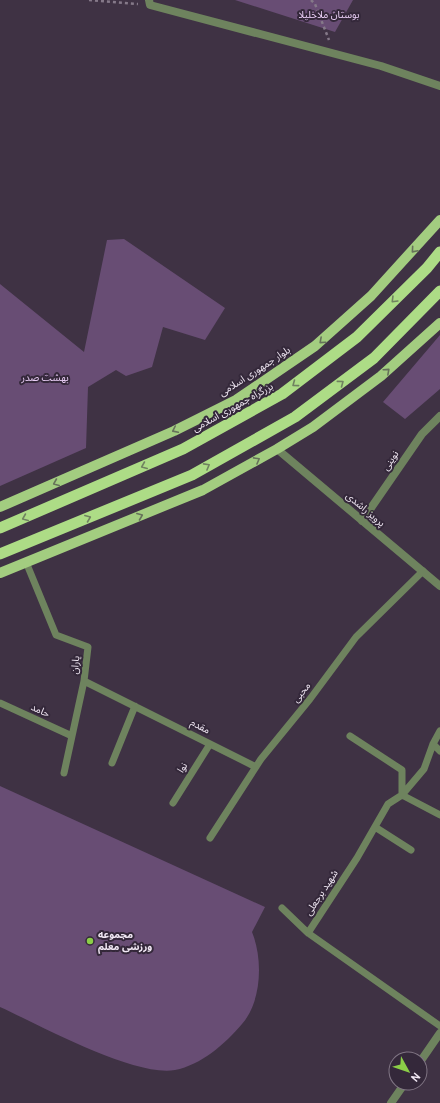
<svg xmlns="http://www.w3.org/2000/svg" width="440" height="1103" viewBox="0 0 440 1103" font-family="Overpass,'Noto Sans Arabic',sans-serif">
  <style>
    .green { fill: #684d74 }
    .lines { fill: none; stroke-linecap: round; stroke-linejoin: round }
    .path { stroke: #857989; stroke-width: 2.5; stroke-dasharray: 3 3; stroke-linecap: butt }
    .service { stroke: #6e835e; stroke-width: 7 }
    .minor { stroke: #6e835e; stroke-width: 8 }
    .primary { stroke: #a3cd80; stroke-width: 10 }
    .trunk { stroke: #addc86; stroke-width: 11 }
    .oneway { stroke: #66725a }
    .oneway2 { stroke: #708260 }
    .poi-dot { fill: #8bce47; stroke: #34283a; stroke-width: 1.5 }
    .labels { text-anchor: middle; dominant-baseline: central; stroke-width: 4; stroke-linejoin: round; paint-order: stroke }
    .park-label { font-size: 10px; fill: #eacef6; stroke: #34283a }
    .street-label { font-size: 10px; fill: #f1e8f4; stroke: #34283a }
    .poi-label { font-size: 10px; font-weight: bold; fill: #f1e8f4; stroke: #34283a; text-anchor: start }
  </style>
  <rect width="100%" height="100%" fill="#3f3244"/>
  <path class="green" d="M235,0H353L335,32Z
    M124,239L225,308L205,340L163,327L152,367L126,376L116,370L88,387L86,448L0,486V284L84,352L107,240Z
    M440,335V389L405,419L383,402Z
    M0,786L265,907L252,932C263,959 262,1001 242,1024C225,1044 201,1065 175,1070C133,1077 40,1025 0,1007Z"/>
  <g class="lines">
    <path class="path" d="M89,0L138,4
      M311,0L315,4L329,40"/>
    <path class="service" d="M26,562L56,635L88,647L84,681L64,773
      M84,681L256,767
      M0,703L72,736
      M440,731L433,744L424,769L402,795L388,804L357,858L308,933L440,1026
      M350,736L402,770V795L440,815
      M433,744L440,751
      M112,763L135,706
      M173,803L210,744
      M375,827L411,850
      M210,838L261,759L310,699L356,637L423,571
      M282,908L308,933"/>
    <path class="minor" d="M149,0L150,5L381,66L440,86
      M277,449L440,586
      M362,521L422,434L440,416
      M420,1062L440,1033
      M391,1103L405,1083"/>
    <path class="primary" d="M0,507L174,431L236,400L315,346L371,296L440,220
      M0,573L203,490L277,449L313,427L381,376L440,323"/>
    <path class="trunk" d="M0,528L183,449L282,394L357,337L427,268L440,252
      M0,554L192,475L295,417L374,358L440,291"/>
  </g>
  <defs><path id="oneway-chevron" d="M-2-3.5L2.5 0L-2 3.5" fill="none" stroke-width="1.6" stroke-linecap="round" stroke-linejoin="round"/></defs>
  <g class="oneway">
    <use href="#oneway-chevron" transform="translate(414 250) rotate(131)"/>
    <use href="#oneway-chevron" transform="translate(322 341) rotate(138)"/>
    <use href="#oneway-chevron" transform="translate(387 371) rotate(-42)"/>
    <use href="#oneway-chevron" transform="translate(175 430) rotate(154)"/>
    <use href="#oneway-chevron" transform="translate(257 460) rotate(-29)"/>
    <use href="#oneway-chevron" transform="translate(56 483) rotate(157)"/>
    <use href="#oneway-chevron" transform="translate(140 516) rotate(-22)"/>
  </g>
  <g class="oneway2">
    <use href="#oneway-chevron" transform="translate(394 300) rotate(135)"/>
    <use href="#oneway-chevron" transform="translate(341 383) rotate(-37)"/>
    <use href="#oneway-chevron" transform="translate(295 384) rotate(143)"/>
    <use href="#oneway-chevron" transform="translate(144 466) rotate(157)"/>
    <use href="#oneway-chevron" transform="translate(207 466) rotate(-29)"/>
    <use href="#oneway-chevron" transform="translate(25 518) rotate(157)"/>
    <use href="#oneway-chevron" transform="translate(88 518) rotate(-22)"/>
  </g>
  <circle class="poi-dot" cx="90" cy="941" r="4"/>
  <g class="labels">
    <g class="park-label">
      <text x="329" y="15">بوستان ملاخلیلا</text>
      <text x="45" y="378">بهشت صدر</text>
    </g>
    <g class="street-label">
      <text transform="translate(255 372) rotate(-33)">بلوار جمهوری اسلامی</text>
      <text transform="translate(233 408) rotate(-29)">بزرگراه جمهوری اسلامی</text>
      <text transform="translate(391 461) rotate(-56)">نوینی</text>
      <text transform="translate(365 510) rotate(40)">پرویز راشدی</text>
      <text transform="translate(76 665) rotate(-84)">یاران</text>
      <text transform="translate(302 693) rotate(-52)">محبی</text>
      <text transform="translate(40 711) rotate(25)">حامد</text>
      <text transform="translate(200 727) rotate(27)">مقدم</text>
      <text transform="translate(183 768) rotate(-58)">نوا</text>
      <text transform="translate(322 893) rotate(-57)">شهید برجعلی</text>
    </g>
    <g class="poi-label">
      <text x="98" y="935">مجموعه<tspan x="98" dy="12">ورزشی معلم</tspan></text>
    </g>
  </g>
  <g transform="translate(408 1071) rotate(130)"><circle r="19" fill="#34283a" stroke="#807584"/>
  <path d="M0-3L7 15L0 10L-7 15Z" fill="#8bce47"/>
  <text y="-6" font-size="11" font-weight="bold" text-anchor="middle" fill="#f1e8f4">N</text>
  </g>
</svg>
